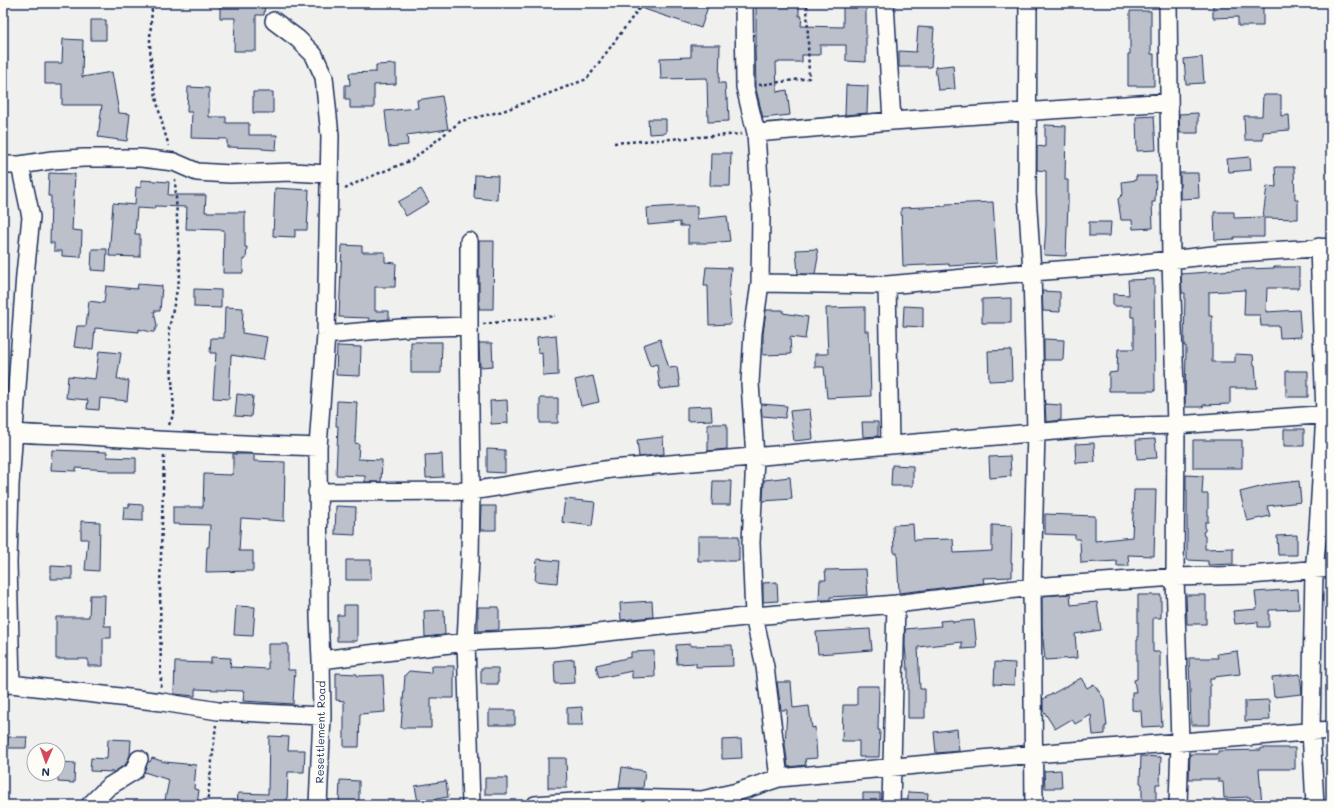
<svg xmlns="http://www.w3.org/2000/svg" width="1334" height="808" viewBox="0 0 1334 808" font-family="Mali,sans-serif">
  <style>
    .building { fill: #bbc0ca; stroke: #1b2f5e }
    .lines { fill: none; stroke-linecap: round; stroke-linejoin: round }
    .street-casing { stroke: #1b2f5e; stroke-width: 20 }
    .path { stroke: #1b2f5e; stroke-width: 2.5; stroke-dasharray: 3 3; stroke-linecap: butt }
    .street { stroke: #fdfcf7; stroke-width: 17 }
    .labels { text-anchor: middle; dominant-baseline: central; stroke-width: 3; stroke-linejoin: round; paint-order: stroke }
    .street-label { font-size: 11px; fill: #1b2f5e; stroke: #fdfcf7 }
  </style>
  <rect width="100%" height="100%" fill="#f0f0ee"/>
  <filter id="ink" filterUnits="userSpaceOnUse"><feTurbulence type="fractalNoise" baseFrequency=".025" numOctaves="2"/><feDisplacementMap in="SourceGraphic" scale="8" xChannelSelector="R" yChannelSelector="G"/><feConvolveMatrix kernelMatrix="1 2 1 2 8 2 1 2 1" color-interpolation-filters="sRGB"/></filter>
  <g filter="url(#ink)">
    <path class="building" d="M220,3H265L264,15H256V51H234L235,18H220Z
      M632,3H709L701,28L632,5Z
      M756,3H799V16H802L801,26L843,27V3H866V62L846,61V45H820V55H802V62H776L777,92L787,90L790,115L763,118L756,89L755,46H756Z
      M1213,3H1263V26H1238V17L1213,18Z
      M1130,11H1151V54H1154V86H1128V54H1130Z
      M91,20H106V40H91Z
      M918,27L934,28L931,67H899V51L916,52Z
      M63,39L83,40L82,77L112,72L119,113L130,114L127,141L98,137L102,105H62V84H45V63H62Z
      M691,45H720L719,83H725L726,99H728L729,121L708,122L707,78L661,79L660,58L691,57Z
      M1202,57L1204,83L1186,84L1184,59Z
      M396,64V84L374,85V108H350V99H345V85H350L349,73L376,72V65Z
      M953,65L955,89L938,90L935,67Z
      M846,85L868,86L867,113L845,115Z
      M188,87L209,88V117H226V123H249V135H277L276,150L262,149V148L227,147V139L191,138L192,112H187Z
      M253,92H273V113H253Z
      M1263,95H1281V116L1289,115L1290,130L1263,132V140H1245L1244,116H1262Z
      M442,96L448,129L407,135L408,145L389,147L385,111L418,108L417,100Z
      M1198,113V133H1180L1179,114Z
      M1154,116L1156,150L1137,151L1136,117Z
      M648,119H666V133L649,134Z
      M1045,125L1066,126L1065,180H1068V202L1066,256L1044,255L1046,225V171L1037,170V146L1045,147Z
      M711,153H731L730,186H710Z
      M1250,157L1251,170L1229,172L1227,159Z
      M1275,167H1294L1295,200H1298V219L1264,218V237H1234V239L1215,240L1214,212H1234V218L1263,217L1267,186L1276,187Z
      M49,173L75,174L72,230L82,231L81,257L62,256V251H54V243H50L51,196H48Z
      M1180,173H1198L1199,198L1180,199Z
      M475,175L498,176L497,200L474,198Z
      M1136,176H1156L1155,202H1152L1153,228L1133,229L1132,220H1121L1118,199L1123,194L1122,182L1136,180Z
      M141,180L169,182L168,195H206L205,212H245V247H247L246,259H243V273H223L224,230L186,229L187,207L155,206L154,209L137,208L135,234H140V257L109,256L113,203L135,205L136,187L141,188Z
      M275,188L309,190L307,230H295V237L273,236Z
      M421,189L429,202L406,216L398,202Z
      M993,202L997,263L949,266V264L903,266L901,208L946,206V204Z
      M678,206H697V219L727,216L730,241L710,243H688V226H680V222L648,225L647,208Z
      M1089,222H1111L1110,236H1089Z
      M479,241H494L493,309H479Z
      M342,245L362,246V252H385V262L396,263L395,287H375V311H389V319L369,321V318L339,317Z
      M92,249H107L106,271L91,270Z
      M817,249L818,257L815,274H798L796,250Z
      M706,267L731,268L729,293L731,324L709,325L708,286H704Z
      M1274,267H1299V288H1267L1266,312L1299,310L1301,337L1280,338L1279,326H1261L1260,315H1244L1245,290L1209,292V316H1212V362H1235V354L1253,355L1254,365H1255L1257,388H1230V404L1203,405V407H1185L1186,346H1184L1185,293H1182L1181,274L1247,269L1274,268Z
      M1154,279L1155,391H1109V373L1117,372L1118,349H1134V317H1131V306H1113V294L1129,295L1128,280Z
      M138,284L162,286L160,311H154L157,326L154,332H151L139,329V332L95,328L93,349L74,347L77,326H86L89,301L104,303L106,286L137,289Z
      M194,289L221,290V308L194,307Z
      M1042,291L1060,292V312L1043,311Z
      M1011,298V323H982V299Z
      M904,306L923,307V327L903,326Z
      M225,307L243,308L242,333L267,337L263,360L231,355L229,399L213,398L216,353H210L211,338H224Z
      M865,307V331H869L871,396L827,398L824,367H815V354H828L826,308Z
      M766,310H783V313L808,317L805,339L790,337L791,354L763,355V334Z
      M556,335L558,360V375L543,376L542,352L538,353L537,337Z
      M660,339L669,368L677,367L680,387L660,389L657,364L650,366L643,345Z
      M1044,339L1064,340L1063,360H1044Z
      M411,342H442L441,373H411Z
      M479,343H492L493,366L480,367Z
      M337,346L361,347L360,376L336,375Z
      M1011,350L1012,380L989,381L988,351Z
      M99,351L121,353L117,379L129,381L127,401L100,398L99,410L87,409L88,400L66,398L68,376L95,379Z
      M1286,371H1308V397H1286Z
      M593,376L599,402L581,406L575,380Z
      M237,394L253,396L251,417L235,416Z
      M540,398H558V423H540Z
      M507,400L508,423L491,424L490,401Z
      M337,401L357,402L355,443L359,444L358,459L382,460L381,482H365V476L336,475L338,426H336Z
      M761,404L787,406L785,418L762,416Z
      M1045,404L1061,405V420L1046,422Z
      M711,406L712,420L687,421V407Z
      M810,409L813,439L794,441L790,411Z
      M862,422H878V436L863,437Z
      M708,424H727V449L708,451Z
      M1284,429H1304V446H1284Z
      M663,437L664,454L639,457L637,440Z
      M1155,439L1157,458L1137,459L1136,440Z
      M1193,440H1242V468H1193Z
      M1094,443L1095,462L1076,463L1075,444Z
      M487,449L505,450V473L487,472Z
      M52,450L107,452V457L136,458V472H108L109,470L76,468V471L51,470Z
      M233,454H254V461L285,462L284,521L241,518L239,551H253V571L206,572L207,547H209L210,525L173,524V507H203L204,474L231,475V474H233Z
      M442,454L443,477L426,478L425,455Z
      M1010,456L1011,476L990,478L989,457Z
      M892,465L913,466V486H891Z
      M1186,475L1203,476L1202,494H1208V522H1205V531L1203,532L1204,536H1205V549L1233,548V564L1208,565V561L1187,560V490H1186Z
      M790,477L792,499L763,501L764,480Z
      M713,481H731L730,505H712Z
      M1299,481L1301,502L1267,506L1270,516L1247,521L1240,492L1272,484Z
      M1134,490H1156L1154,556L1128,555L1129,566H1117V561L1081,563L1080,539H1075V535L1045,534V514L1095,516V541L1132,537Z
      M565,499L595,502L592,526L562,522Z
      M129,504L143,505V521L123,520L124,507H129Z
      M336,506L356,507L355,535L335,534Z
      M481,506H496V530H480Z
      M81,521L100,522L99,571L85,570L88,539H81Z
      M913,524L914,540L953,539L954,553L992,551V525L1012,526L1011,563H1012V577L983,578L984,583L899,593L897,553H894L893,525Z
      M1297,535V555H1278L1277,536Z
      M698,536H739V561H698Z
      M537,559L559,561L557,583L535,581Z
      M346,560H371V580H346Z
      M51,566L72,567V579H51Z
      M866,569L868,595L830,597V600H819L820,580H826L825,570Z
      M777,582L778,601L763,602V583Z
      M1298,589L1299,609L1269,610V627H1258V622L1235,624L1233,611L1257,609L1255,592Z
      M1070,594L1071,605L1097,602L1101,630L1075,634L1077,658L1045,660L1042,628V596Z
      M90,595H105L104,626H111V638H103V666H88V659H56V617H89Z
      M1138,595H1161V618H1153V652H1160V691L1162,726L1142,727L1141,711L1132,710V692H1136L1134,680L1137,679V640H1138Z
      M1186,595H1206V624H1187Z
      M652,601L653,617L621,620L620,603Z
      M344,605H357V641H337V615H344Z
      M236,606L255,607L253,636L234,635Z
      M478,607H499V630L478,631Z
      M444,610L445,635L425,637L424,611Z
      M952,620L953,622L974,620L977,648L962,649V642L918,647L920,689H925V718H908V668H907L905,646V629L941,626L940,621Z
      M870,629L872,650L818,654L816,632Z
      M268,644H288V670H295L293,704L243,701L244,691L195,689V696L174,694L175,662L211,663V657L231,658L230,667L268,669Z
      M691,644V646L732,645L733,666L696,667V663L677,664L676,645Z
      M654,651L655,677L632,678V671L599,678L596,665L631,657V652Z
      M1237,651L1240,674L1214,677V679H1210V725H1191L1189,658H1218L1217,654Z
      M574,659L575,683L555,684L554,661Z
      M995,662L1015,663L1014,685L994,684Z
      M431,666H454V698H431V728H401L405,675L409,671L431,673Z
      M481,668H498V684H481Z
      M336,673L357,674V676L383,675L385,712L360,714L359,747H344V701L336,700Z
      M1300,674L1302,694L1274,697L1272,677Z
      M1081,678L1087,688L1094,684L1104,699L1107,726H1105V734L1093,735L1091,715L1075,724L1072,719L1055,729L1043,710V699Z
      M777,682H791L793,708L809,706L812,728L815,727L817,758L805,759L806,765L788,767L785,745L787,710H781Z
      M857,686H879L878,730H880L879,757H859V741H842L843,705H857Z
      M1269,700L1270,720L1245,721V701Z
      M582,707L583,725H567V708Z
      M489,710H515V725H489Z
      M957,729L959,751L936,753L934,732Z
      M269,736L289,737L288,750H305L304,772H288L287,804H283V805H237L238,793L268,794Z
      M8,737H27L26,748H7Z
      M108,739L131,740L130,755L126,764L114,772L90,771L91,758L107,759Z
      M741,739L742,758L722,759V740Z
      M1261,748H1295V769H1259L1262,805H1251L1250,797L1224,798L1223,782H1219V779H1189L1190,754H1218V751L1261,750Z
      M1141,756L1161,757L1160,784H1156V800H1142V784L1140,783Z
      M152,758L165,762L196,765L194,789L199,790L197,805H164L169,780L144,772L148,761L150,762Z
      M548,758H566L567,788H548Z
      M58,762L75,763L74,783L58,782Z
      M622,767L645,771L643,788H619Z
      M1061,770L1062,788H1045L1044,771Z
      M485,778H507V794H485Z
      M340,780L359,781V804H339Z
      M446,781L448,797L418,802L415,786Z
      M908,792L928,793L927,805H908Z
      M863,793H880V805H863Z"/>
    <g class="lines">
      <defs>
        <path id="street" d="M744,3L745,87L756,133L761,213L760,283L753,333L750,383L755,457L751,543L754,616L765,667L779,778
          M885,3L892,121
          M1028,3L1027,193L1032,272L1036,432L1032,587L1034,805
          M1168,3L1171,260L1176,425L1175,577L1180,742L1178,805
          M274,21L298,39L314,55L324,77L330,136L326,335L318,447L319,618L321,660L322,716L318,805
          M756,133L892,121L1169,102
          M3,165H20L52,160L84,158H141L174,162L197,172L230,174L292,172L329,174
          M469,241V326L471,491L470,559L466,642L471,805
          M760,283L887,285L1032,272L1126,265L1222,254L1331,247
          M887,285L890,445
          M326,335L401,328L469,326
          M3,431C30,436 60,434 88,436C164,441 241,444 318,447
          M317,492L471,491L611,469L1102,427L1176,425L1331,414
          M321,660L466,642L552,638L754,616L896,604L1032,587L1175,577L1250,575L1331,568
          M11,684L8,563L10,485L25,275L31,217L20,165
          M3,685L11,684L162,702L218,711L322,716
          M90,805L108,787L134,771L139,759
          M535,805L624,798L702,800L737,792L779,778L1034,754L1331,730
          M891,805L896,604
          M1315,805L1311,731L1314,571L1318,530L1325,414L1319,247"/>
      </defs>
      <use href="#street" class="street-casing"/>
      <path class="path" d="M152,3C152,16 150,30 150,43C151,78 158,113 169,146
        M759,85L809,78L807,3
        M614,143L742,134
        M345,189L362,180L412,160L461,121L503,111L587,79L643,3
        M483,324L555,316
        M169,425L174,413L169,329L180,275L175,179
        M161,687L160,587L164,456
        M207,805L216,725"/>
      <use href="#street" class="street"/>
    </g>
  </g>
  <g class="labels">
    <g class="street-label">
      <text transform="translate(320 732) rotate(-89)">Resettlement Road</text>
    </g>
  </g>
  <rect width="1334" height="808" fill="none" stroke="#fdfcf7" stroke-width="16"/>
  <rect x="8" y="8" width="1318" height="792" fill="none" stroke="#1b2f5e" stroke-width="1.5" filter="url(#ink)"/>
  <g transform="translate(46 762) rotate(182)"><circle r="19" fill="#fdfcf7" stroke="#a3aaba"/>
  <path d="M0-3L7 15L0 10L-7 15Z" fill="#d1495b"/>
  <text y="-6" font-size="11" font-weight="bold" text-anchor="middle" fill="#1b2f5e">N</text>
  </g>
</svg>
